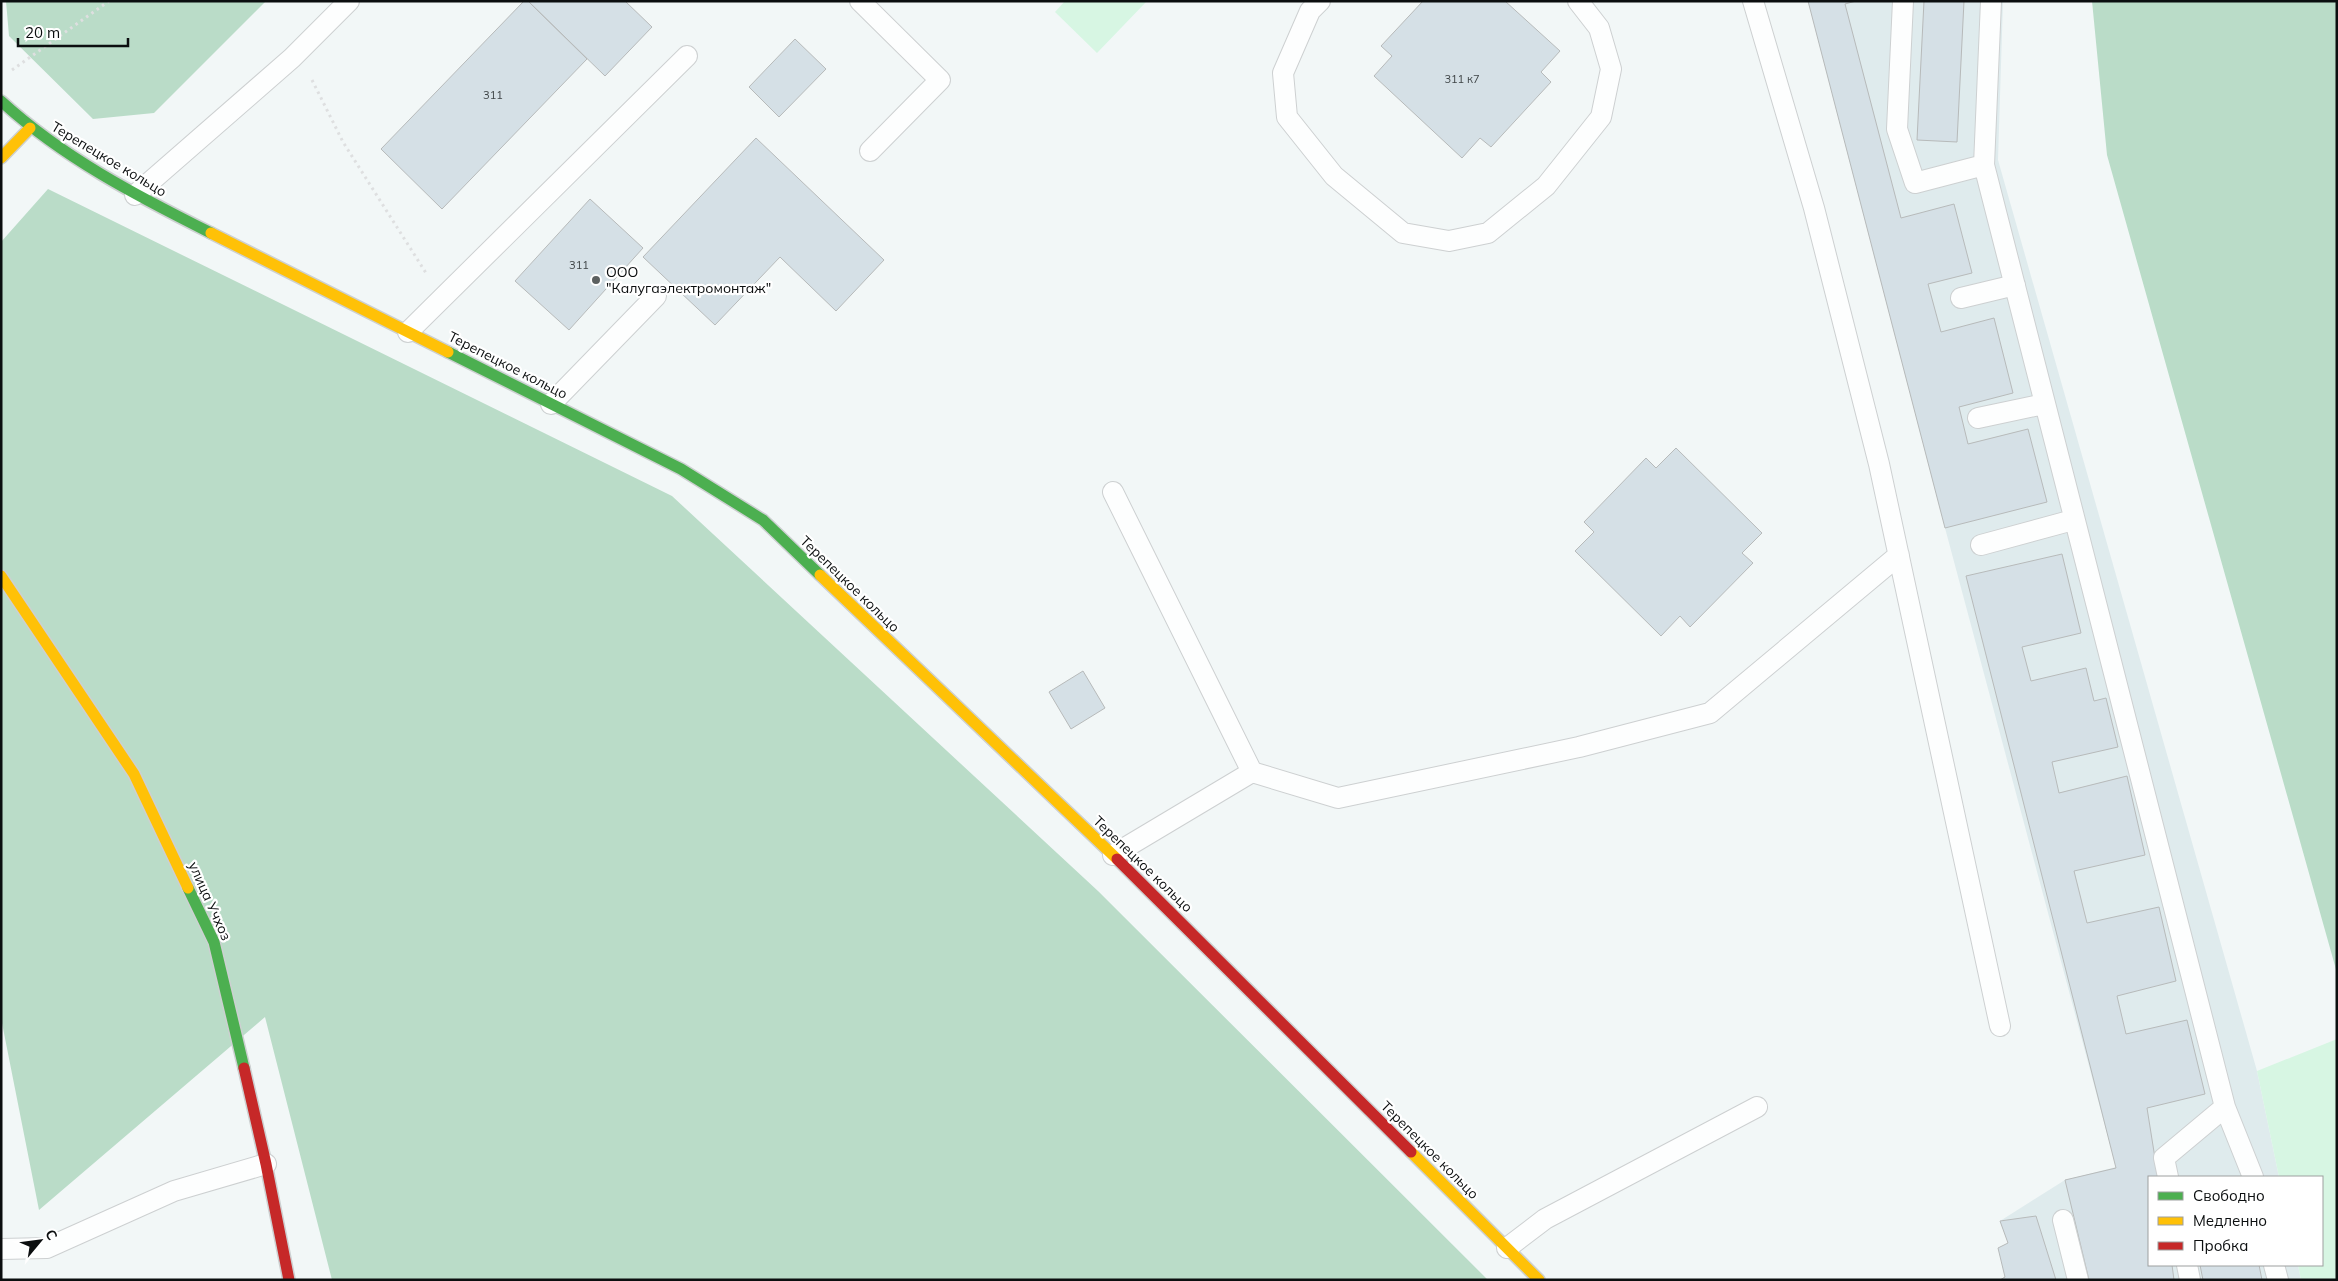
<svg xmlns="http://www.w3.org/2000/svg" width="2338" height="1281" viewBox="0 0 2338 1281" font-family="Mulish,sans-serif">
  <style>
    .built { fill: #dfebed }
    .green { fill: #d7f6e3 }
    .forest { fill: #badcc8 }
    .building { fill: #d5e0e6; stroke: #b7baba }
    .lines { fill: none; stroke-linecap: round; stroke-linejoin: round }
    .lane-casing { stroke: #cdd0d1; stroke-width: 22 }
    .fast-casing { stroke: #cdd0d1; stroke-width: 14 }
    .slow-casing { stroke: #cdd0d1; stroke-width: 14 }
    .jam-casing { stroke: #cdd0d1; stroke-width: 14 }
    .path { stroke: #dedfe0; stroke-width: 3; stroke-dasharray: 2.5 4; stroke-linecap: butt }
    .lane { stroke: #fdfefe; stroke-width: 20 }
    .fast { stroke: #4caf50; stroke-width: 11 }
    .slow { stroke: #ffc107; stroke-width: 11 }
    .jam { stroke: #c62828; stroke-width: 11 }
    .poi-dot { fill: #5c6060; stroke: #fff; stroke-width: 2 }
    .labels { text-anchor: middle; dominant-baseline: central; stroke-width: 4.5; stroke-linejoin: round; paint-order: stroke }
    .number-label { font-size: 11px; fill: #3e4446 }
    .street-label { font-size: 14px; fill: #0b0e0f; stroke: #fff }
    .poi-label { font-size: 14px; fill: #0b0e0f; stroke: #fff; text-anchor: start }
  </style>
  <rect width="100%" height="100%" fill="#f2f7f7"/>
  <path class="built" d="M1808,1H2003L1998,160L2257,1071L2279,1177H2149V1265H2298L2301,1280H2000L2005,1277L1998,1248L2008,1243L2000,1221L2065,1180L2116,1167L1945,528Z"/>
  <path class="green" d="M1065,1H1147L1097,53L1055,12Z
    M2337,1039V1280H2301L2298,1265H2322V1177H2279L2257,1071Z"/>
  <path class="forest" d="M6,1H266L154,113L93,119L9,36Z
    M2092,1H2337V973L2107,155Z
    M48,189L672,496L1098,891L1488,1280H332L265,1017L39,1210L1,1018V242Z"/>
  <path class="building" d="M524,1H528L587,59L442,209L381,149Z
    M528,1H625L652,27L605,76Z
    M1423,1H1505L1560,51L1541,72L1551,82L1491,147L1480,138L1462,158L1374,76L1392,56L1381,46Z
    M1808,1H1856L1845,4L1901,218L1954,204L1972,273L1928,284L1941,332L1994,318L2013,393L1959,407L1968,444L2028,429L2047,502L1945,528Z
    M1924,1H1964L1957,142L1917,140Z
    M795,39L826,69L779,117L749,87Z
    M756,138L884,260L836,311L780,257L715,325L643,257Z
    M590,199L643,248L569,330L515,281Z
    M1676,448L1762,533L1742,553L1753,563L1690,627L1680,616L1661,636L1575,551L1594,532L1584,522L1646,458L1656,468Z
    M2062,554L2081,633L2022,647L2031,681L2086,668L2094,701L2106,698L2118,747L2052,762L2059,793L2127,776L2145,855L2074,871L2087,923L2159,907L2176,981L2117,996L2126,1034L2187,1020L2205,1094L2147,1108L2158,1177H2149V1265H2172L2174,1280H2089L2065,1180L2116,1168L1966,576Z
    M1083,671L1105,708L1071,729L1049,692Z
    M2036,1216L2056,1280H2000L2005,1277L1998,1248L2008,1243L2000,1221Z
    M2200,1265H2259L2262,1280H2203Z"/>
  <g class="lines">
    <defs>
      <path id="lane" d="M860,1L940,80L870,151
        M1320,1L1310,11L1283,73L1287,117L1334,176L1403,233L1449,241L1488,233L1546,186L1601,117L1611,69L1599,28L1578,1
        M1753,1L1814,208L1879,464L2000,1026
        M1903,1L1897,129L1915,183L1984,165
        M1991,1L1984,165L2225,1107L2164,1158L2168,1177
        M135,195L292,58L349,1
        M1961,298L2015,285
        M408,332L687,56
        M551,404L656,296
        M1978,418L2044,404
        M1981,545L2073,520
        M1252,772L1338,798L1579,747L1710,713L1899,555
        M1113,855L1252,772L1113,492
        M2225,1107L2253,1177
        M2063,1220L2078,1280
        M1507,1248L1545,1219L1757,1107
        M1,1249L47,1248L174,1191L266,1164
        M2187,1265L2190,1280
        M2274,1265L2278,1280"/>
      <path id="fast" d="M1,101C62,157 137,196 211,233
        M448,352L681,469L763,520L820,575
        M188,888L214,942L244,1068"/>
      <path id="slow" d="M1,158L30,128
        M211,233L448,352
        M820,575L1117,859
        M1,576L134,774L188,888
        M1411,1152L1539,1280"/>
      <path id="jam" d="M1117,859L1411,1152
        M244,1068L266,1164L289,1280"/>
    </defs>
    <use href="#lane" class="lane-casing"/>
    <use href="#fast" class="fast-casing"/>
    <use href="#slow" class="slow-casing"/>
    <use href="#jam" class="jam-casing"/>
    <path class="path" d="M12,70L109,1
      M312,80L343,142L426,273"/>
    <use href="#lane" class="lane"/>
    <use href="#fast" class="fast"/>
    <use href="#slow" class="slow"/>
    <use href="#jam" class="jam"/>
  </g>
  <circle class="poi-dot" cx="596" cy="280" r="5"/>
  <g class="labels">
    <g class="number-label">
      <text x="1462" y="79">311 к7</text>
      <text x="493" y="95">311</text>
      <text x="579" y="265">311</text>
    </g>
    <g class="street-label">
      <text transform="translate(109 159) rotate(31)">Терепецкое кольцо</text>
      <text transform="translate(508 365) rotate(27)">Терепецкое кольцо</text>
      <text transform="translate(850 584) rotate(44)">Терепецкое кольцо</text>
      <text transform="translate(1143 864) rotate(44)">Терепецкое кольцо</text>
      <text transform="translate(210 901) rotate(66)">улица Учхоз</text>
      <text transform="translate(1430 1150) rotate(45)">Терепецкое кольцо</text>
    </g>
    <g class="poi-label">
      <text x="606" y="272">ООО<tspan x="606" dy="16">"Калугаэлектромонтаж"</tspan></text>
    </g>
  </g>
  <rect width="2338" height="1281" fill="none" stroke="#0b0e0f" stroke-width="5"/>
  <rect x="2148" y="1176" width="175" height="90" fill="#ffffff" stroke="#9d9f9f"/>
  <rect x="2158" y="1192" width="25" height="8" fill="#4caf50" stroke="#9d9f9f"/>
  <text x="2193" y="1201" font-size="15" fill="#0b0e0f">Свободно</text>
  <rect x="2158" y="1217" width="25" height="8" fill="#ffc107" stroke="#9d9f9f"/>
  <text x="2193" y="1226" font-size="15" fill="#0b0e0f">Медленно</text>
  <rect x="2158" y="1242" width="25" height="8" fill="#c62828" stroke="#9d9f9f"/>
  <text x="2193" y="1251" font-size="15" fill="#0b0e0f">Пробка</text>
  <g transform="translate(40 1241) rotate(61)" stroke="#ffffff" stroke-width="4" paint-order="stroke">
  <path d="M0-4L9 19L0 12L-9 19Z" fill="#0b0e0f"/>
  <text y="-8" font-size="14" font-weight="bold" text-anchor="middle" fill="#0b0e0f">С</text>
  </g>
  <path d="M18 38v8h110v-8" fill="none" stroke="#0b0e0f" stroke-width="2.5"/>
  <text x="25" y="38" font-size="15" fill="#0b0e0f" stroke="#ffffff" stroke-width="4" paint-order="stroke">20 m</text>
</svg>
